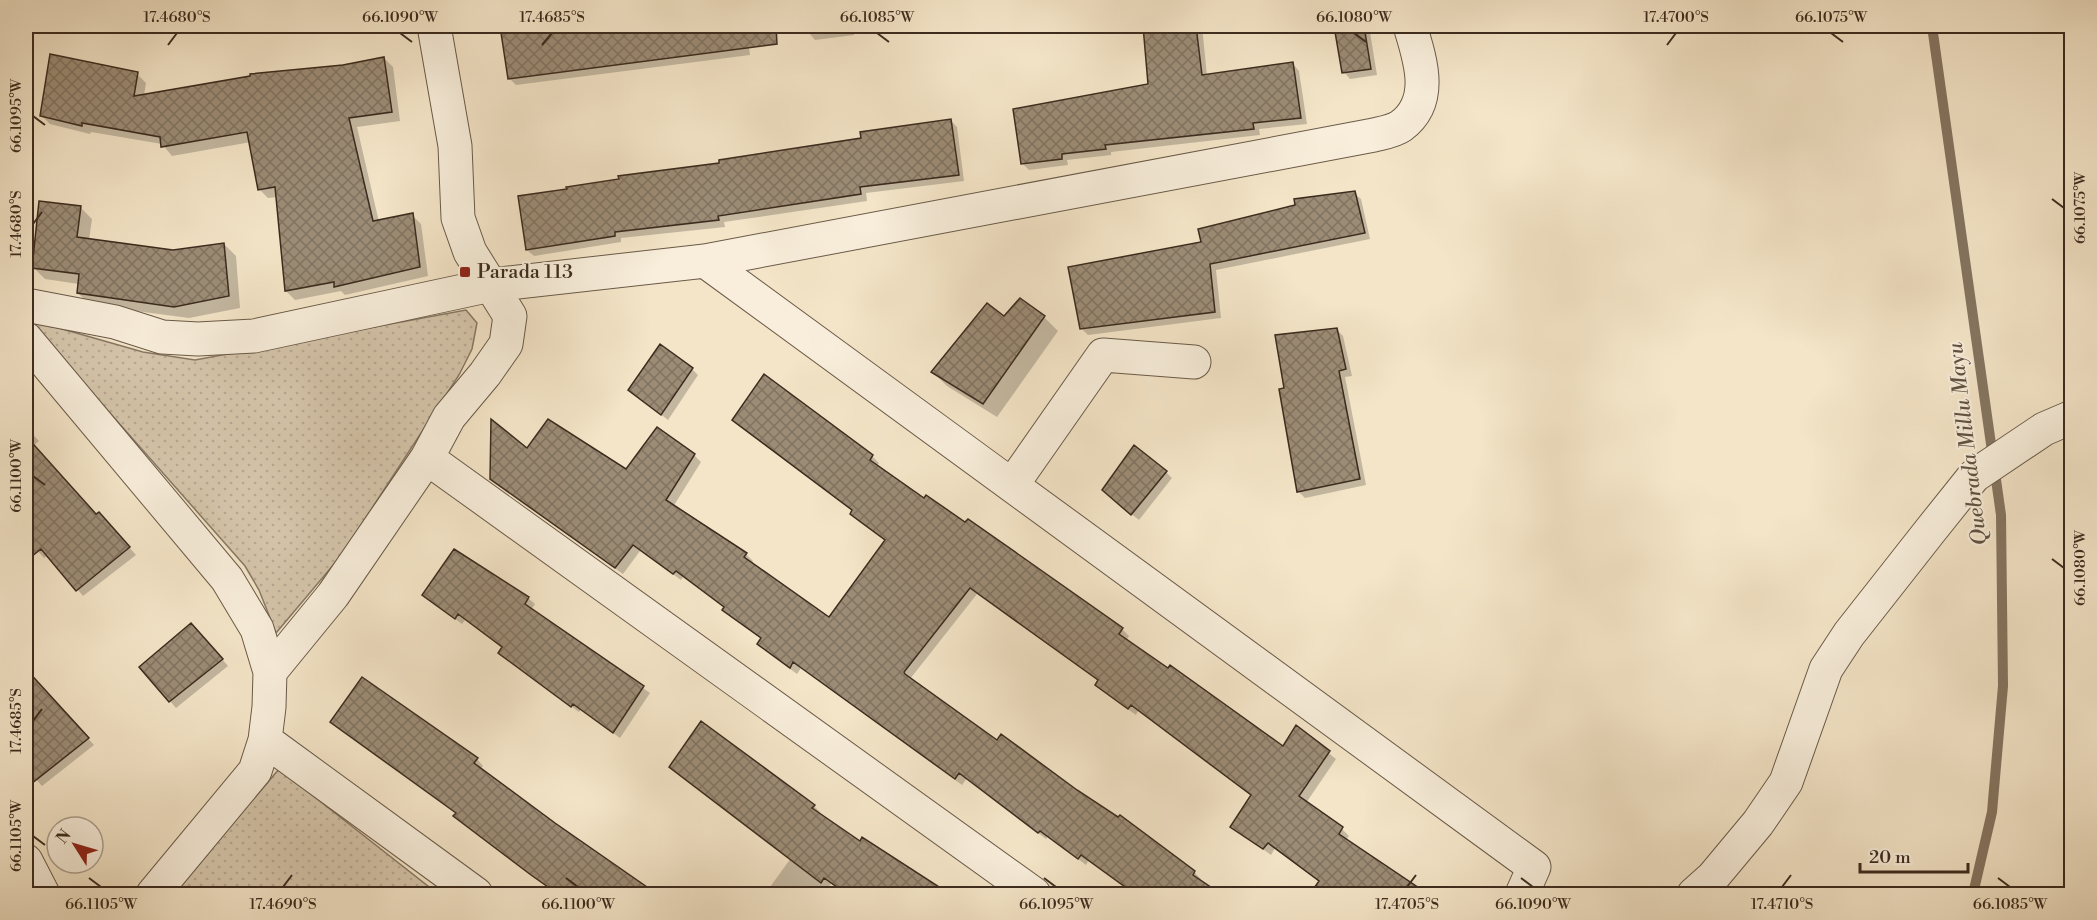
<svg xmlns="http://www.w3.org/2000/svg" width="2097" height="920" viewBox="0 0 2097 920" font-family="'Libre Bodoni',serif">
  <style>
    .grass { fill: url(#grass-dots); stroke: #887864; stroke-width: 1.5 }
    .shadow { fill: #0003 }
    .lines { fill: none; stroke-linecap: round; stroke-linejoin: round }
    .stream { stroke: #857561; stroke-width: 10 }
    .building { fill: url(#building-cross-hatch); stroke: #3c2b1e; stroke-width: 1.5 }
    .minor-casing { stroke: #6a5a48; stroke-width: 35 }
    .minor { stroke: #f8eedb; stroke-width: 33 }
    .ticks { fill: none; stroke: #3c2b1e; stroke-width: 2 }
    .poi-dot { fill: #8f2418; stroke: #f8eedb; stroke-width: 2 }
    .labels { text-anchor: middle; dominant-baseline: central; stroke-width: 4.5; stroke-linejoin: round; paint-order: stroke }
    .poi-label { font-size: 20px; fill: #3c2b1e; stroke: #f8eedb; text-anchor: start }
    .water-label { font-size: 21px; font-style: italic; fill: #605040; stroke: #f8eedb }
    .neatline { fill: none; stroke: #3c2b1e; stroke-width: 2 }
    .ticks-label { font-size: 15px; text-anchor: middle; fill: #3c2b1e }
  </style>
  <defs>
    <pattern id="grass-dots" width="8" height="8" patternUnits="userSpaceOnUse" patternTransform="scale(1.5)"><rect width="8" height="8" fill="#d5c5ab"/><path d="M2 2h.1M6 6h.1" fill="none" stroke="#b8a993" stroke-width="1.8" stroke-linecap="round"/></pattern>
    <pattern id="building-cross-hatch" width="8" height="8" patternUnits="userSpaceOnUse" patternTransform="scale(1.5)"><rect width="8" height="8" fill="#9c8c76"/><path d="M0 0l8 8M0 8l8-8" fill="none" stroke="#807360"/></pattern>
  </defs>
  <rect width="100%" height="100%" fill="#f4e5c8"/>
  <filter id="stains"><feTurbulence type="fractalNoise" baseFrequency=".00333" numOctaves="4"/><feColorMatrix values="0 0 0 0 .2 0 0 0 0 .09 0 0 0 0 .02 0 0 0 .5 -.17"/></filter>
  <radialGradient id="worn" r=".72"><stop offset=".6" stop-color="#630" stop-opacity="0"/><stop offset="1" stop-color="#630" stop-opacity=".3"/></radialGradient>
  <path class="grass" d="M466,310L477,323L472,349L459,375L340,557L276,633L259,590L245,566L27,319L143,352L195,360Z
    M279,769L438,894H173Z"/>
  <path class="shadow" d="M502,26H746L750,55L516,85L509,78Z
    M808,26H893L854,30V35L815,40L809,33Z
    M1145,26H1202L1207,76L1293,64L1299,71L1307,124L1259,129L1260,135L1111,152V155L1067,160L1068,165L1029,170L1022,163L1150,85Z
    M1335,26H1369L1377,75L1350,79L1344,72Z
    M384,58L393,67L400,121L357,127L379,222L412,215L421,224L428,276L345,295L341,291L295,300L286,291L278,197L268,198L259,189L251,142L172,156L162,144L91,132L90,134L50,124L41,115L137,74L146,83L144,95Z
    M951,121L957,127L964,181L866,193L867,201L724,222L725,227L621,238V242L534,256L527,250L721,165Z
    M1354,193L1361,199L1370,239L1216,270L1221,318L1088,335L1081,328L1203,244Z
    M80,207L92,219L89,240L173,252L224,244L236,256L240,308L189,318L90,305L78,293L79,284L45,279L33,267Z
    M1044,317L1058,331L997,417L947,386L933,372L1005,318Z
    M1336,329L1343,336L1352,376L1345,377L1366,485L1305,498L1299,492L1286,390Z
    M692,369L698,375L668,420L630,390Z
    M741,426L872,456L879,463L877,466L925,500L1017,555L1122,629L1129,636L1126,641L1283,748L1297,728L1336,759L1306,803L1342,829L1349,836L1346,840L1428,894H1328L1320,882L1275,848L1271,855L1232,827L1252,796L1138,711L1136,715L1104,692L1097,685L1099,681L977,594L910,679L998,742L1194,872L1201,879L1199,881L1218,894H1133L1088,861L1086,865L1048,836L1046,839L967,778L962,785L801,668L797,674L766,651L759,644L762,639L731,617L726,608L683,577L681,580L640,551L623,574L491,479L528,450L627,471L694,455L701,462L673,507L746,554L753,561L751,564L829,619L886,541L858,521L852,514L853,511Z
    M26,427L39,441L33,446L96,516L105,520L136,555L83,596L48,555L44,558L26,538Z
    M1166,472L1172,478L1139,520L1110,497Z
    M528,598L535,604L531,610L650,693L620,738L581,709L579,712L507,659L500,653L503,648L465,620L462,624L431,601Z
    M198,631L228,666L176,708L170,701Z
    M26,671L94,745L42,786L26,768Z
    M332,722L477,759L483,766L480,770L655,894H558L462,823L455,816L457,813Z
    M677,773L814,806L820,812L819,815L860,843L904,864L943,894H846L831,884L823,894H765L791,858Z"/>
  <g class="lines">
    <path class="stream" d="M1932,26L2001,515L2003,686L1992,812L1973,894"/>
  </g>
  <path class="building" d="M500,26H776L777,44L508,79Z
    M1143,26H1196L1202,75L1293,62L1301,118L1253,123L1254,129L1105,145L1106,149L1062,154V159L1021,164L1013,109L1148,84Z
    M1334,26H1364L1371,69L1342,73Z
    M50,54L138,72L134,96L250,76V74L343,65L384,57L392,112L349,118L373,221L413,213L420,267L334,287V282L285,291L275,187L258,190L247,132L161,147L160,137L82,123V126L40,116Z
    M951,119L959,175L860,187L861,194L718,216L719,220L615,232V236L526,250L518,196L567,189L566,187L619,179L618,176L719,163V160L861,138L860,132Z
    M1355,191L1365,233L1210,264L1215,312L1080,329L1068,267L1201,242L1198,229L1295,205L1294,199Z
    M39,201L81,206L77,237L173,250L224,243L229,296L174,307L77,293L79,274L32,268Z
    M1020,298L1045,316L983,404L931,372L987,303L1004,316Z
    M1337,328L1346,369L1339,371L1360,479L1297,492L1279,389L1284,388L1275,335Z
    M660,344L693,368L661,415L628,390Z
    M764,374L873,455L870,460L924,498L926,495L965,522L968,519L1018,554L1123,628L1119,634L1168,668L1170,665L1283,746L1296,725L1330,751L1299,796L1343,827L1339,834L1428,894H1310L1319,881L1268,843L1263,849L1230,827L1251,795L1131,705L1128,709L1095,685L1098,680L970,588L904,672L905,674L997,740L1001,734L1077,790L1118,817L1120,815L1195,871L1193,875L1221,894H1135L1081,855L1078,859L1040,831L1038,833L959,773L955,779L793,662L790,668L757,644L761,638L722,610L724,607L676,571L673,574L633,545L615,568L490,479L491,419L527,448L548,419L626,469L657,427L695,454L666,500L747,553L744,557L829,617L885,540L850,514L852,510L732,420Z
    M26,436L96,514L99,512L130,547L76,591L41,549L26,561Z
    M1134,445L1167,471L1131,515L1102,490Z
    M454,549L529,597L525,604L644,686L613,733L573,704L571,707L498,653L502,647L458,614L455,619L422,595Z
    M191,623L223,659L169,702L139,667Z
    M26,669L89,738L26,788Z
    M362,677L478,758L474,763L555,823L657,894H558L531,875L453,816L456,813L330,722Z
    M701,721L815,805L812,808L860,841L862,837L950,894H847L824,878L821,883L669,767Z"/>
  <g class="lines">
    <defs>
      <path id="minor" d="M705,261L1534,867L1522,894
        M26,305L115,322L162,337L198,339L254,336L491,285L705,261L1374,135C1382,133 1394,131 1401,126C1435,101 1420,59 1410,26
        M26,339L227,579L257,629L270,672L269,707L265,740L255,771L153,894
        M427,458L1034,894
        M1012,485L1103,355L1194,362
        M270,672L333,595L427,458L449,417L485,374L506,344L510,316L470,252L458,218L455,146L434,26
        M265,740L476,894
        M26,861L43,894
        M1694,894L1713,877L1758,823L1786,782L1826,669L1849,634L1930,531L1974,476L2044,429L2072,417"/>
    </defs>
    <use href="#minor" class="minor-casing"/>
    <use href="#minor" class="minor"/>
  </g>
  <path class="ticks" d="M400,33L412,42M877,33L889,42M1354,33L1366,42M1831,33L1843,42M168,45L177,33M542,45L552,33M1667,45L1676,33M33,116L45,125M2052,199L2064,208M33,224L42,212M33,476L45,485M2052,559L2064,568M33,721L42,709M33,836L45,845M89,878L101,887M566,878L578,887M1044,878L1056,887M1521,878L1533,887M1998,878L2010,887M283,887L292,875M1407,887L1416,875M1782,887L1791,875"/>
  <rect class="poi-dot" x="459" y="266" width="12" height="12" rx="3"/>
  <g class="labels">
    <g class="poi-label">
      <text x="477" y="272">Parada 113</text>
    </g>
    <g class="water-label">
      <text transform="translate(1968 444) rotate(-97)">Quebrada Millu Mayu</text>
    </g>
  </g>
  <rect width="2097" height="920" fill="none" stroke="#f4e5c8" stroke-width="66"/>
  <g transform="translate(75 845) rotate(307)"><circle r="28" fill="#f8eedb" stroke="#ada08f" stroke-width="1.5"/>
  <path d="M0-4.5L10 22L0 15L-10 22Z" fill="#8f2418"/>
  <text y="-9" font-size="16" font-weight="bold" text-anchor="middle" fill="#3c2b1e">N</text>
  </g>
  <path d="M1860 863v9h108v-9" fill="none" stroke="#3c2b1e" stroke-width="3"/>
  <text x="1869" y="863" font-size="18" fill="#3c2b1e" stroke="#f8eedb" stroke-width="4.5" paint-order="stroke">20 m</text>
  <rect x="33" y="33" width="2031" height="854" class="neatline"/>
  <g class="ticks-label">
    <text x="177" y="22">17.4680°S</text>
    <text x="400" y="22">66.1090°W</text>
    <text x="552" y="22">17.4685°S</text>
    <text x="877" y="22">66.1085°W</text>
    <text x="1354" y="22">66.1080°W</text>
    <text x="1676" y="22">17.4700°S</text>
    <text x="1831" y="22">66.1075°W</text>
    <text transform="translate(16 116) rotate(-90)" y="5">66.1095°W</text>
    <text transform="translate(2080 208) rotate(-90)" y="5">66.1075°W</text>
    <text transform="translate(16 224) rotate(-90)" y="5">17.4680°S</text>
    <text transform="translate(16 476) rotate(-90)" y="5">66.1100°W</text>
    <text transform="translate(2080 568) rotate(-90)" y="5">66.1080°W</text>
    <text transform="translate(16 721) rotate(-90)" y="5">17.4685°S</text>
    <text transform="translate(16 836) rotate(-90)" y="5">66.1105°W</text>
    <text x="101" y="909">66.1105°W</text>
    <text x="283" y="909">17.4690°S</text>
    <text x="578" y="909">66.1100°W</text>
    <text x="1056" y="909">66.1095°W</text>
    <text x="1407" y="909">17.4705°S</text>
    <text x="1533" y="909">66.1090°W</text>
    <text x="1782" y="909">17.4710°S</text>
    <text x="2010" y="909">66.1085°W</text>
  </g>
  <rect width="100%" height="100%" filter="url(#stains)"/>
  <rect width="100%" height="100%" fill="url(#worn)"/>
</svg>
